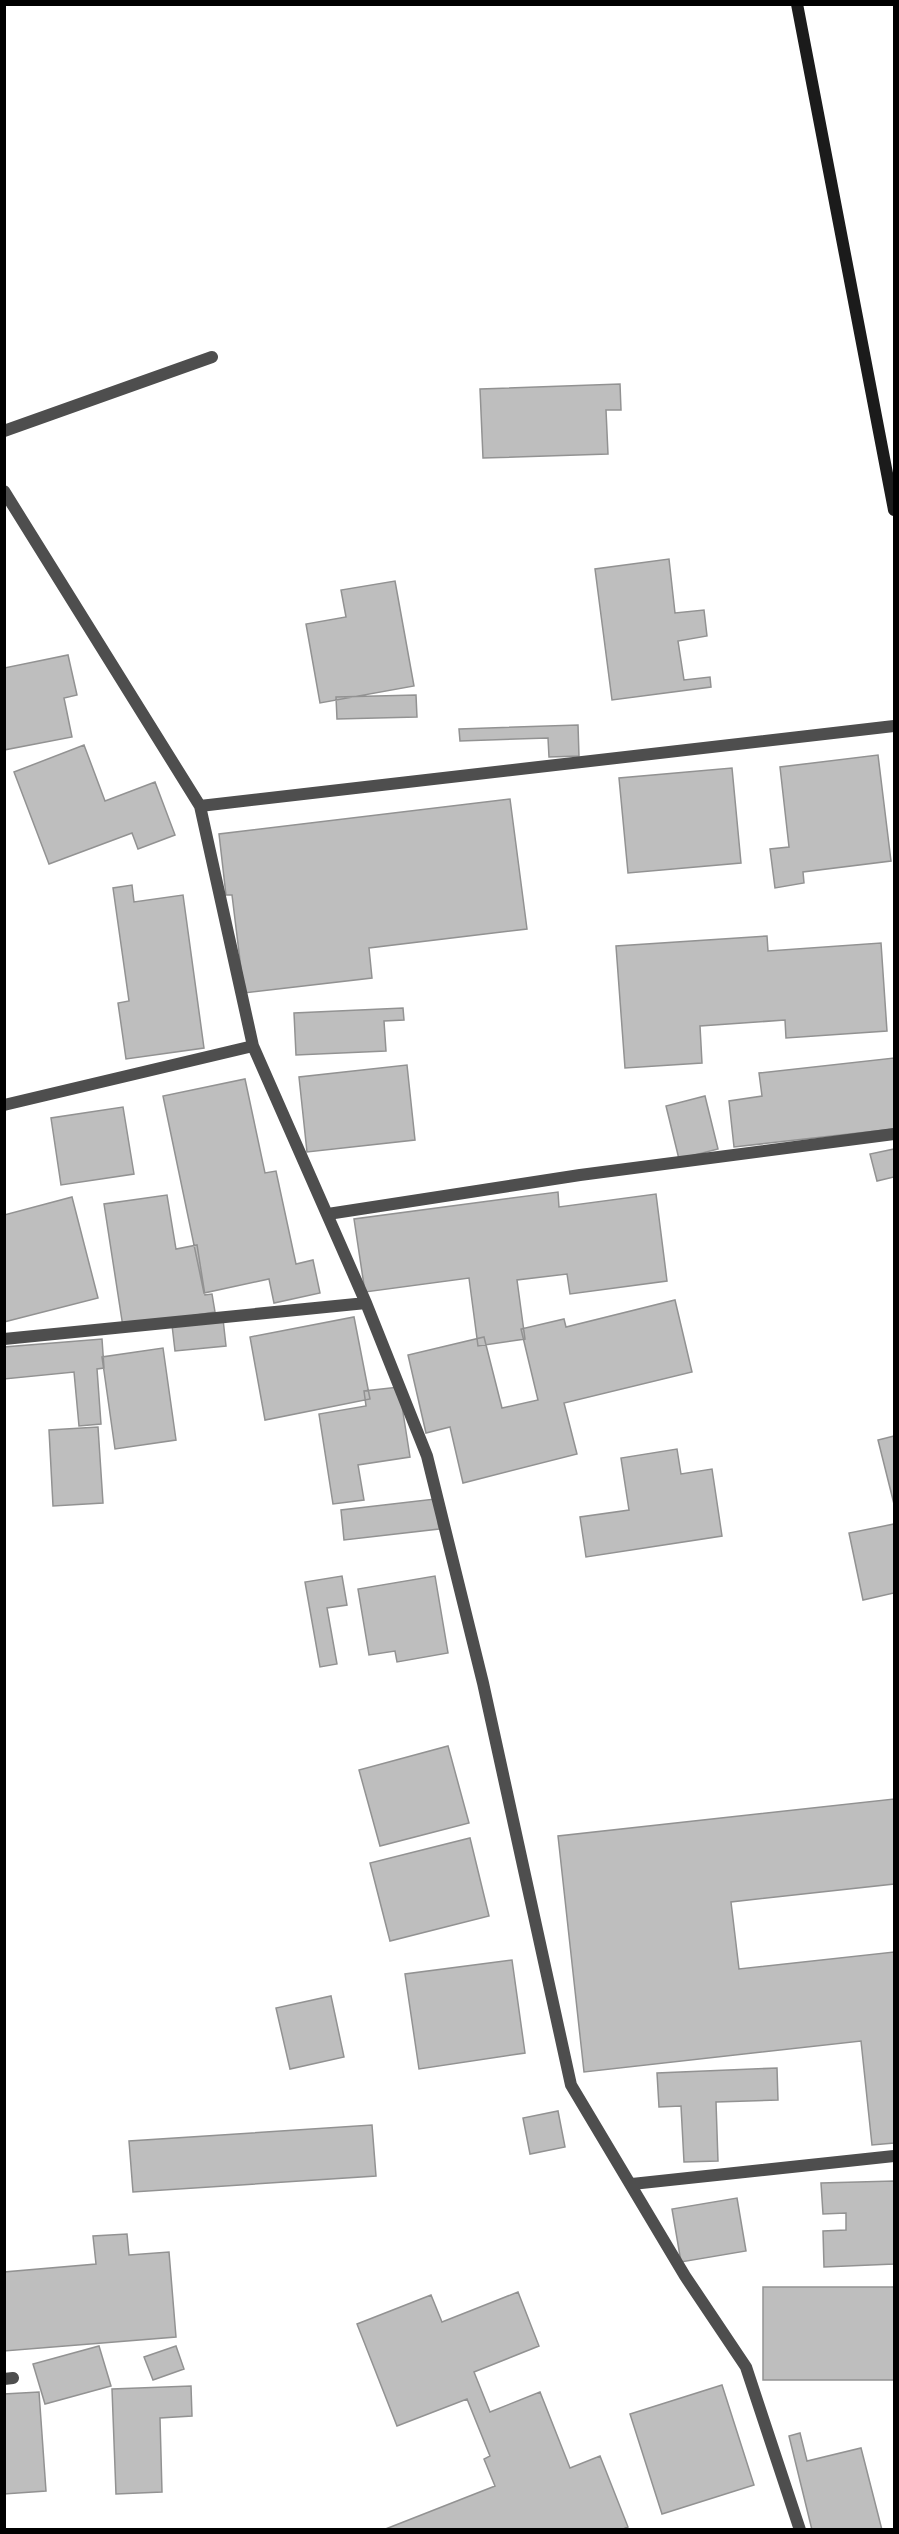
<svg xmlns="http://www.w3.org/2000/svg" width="899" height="2534" viewBox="0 0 899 2534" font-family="'Noto Sans',sans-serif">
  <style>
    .building { fill: #bebebe; stroke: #929292; stroke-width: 1.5 }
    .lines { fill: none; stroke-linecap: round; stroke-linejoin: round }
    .lane { stroke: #4e4e4e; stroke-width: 12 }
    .street { stroke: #4e4e4e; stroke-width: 12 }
    .secondary { stroke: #1b1b1b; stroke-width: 12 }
  </style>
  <rect width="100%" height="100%" fill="#fff"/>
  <path class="building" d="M620,384L621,410H606L608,454L483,458L480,389Z
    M669,559L675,613L704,610L707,636L678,641L684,680L710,677L711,687L612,700L595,569Z
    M395,581L414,686L320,703L306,624L346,617L341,590Z
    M68,655L77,695L64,698L72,737L4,750V668Z
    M416,695L417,717L337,719L336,697Z
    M578,725L579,756L549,757L548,738L460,741L459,729Z
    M84,745L105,801L155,782L175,835L138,849L132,833L49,864L14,772Z
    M878,755L891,861L803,872L804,883L775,888L770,849L789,847L780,767Z
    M732,768L741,863L628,873L619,778Z
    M510,799L527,929L369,948L372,978L244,993L232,895H226L219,834Z
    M132,885L134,902L183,895L204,1048L126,1059L118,1003L129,1001L113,888Z
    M767,936L768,951L881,943L887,1031L786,1038L785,1020L700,1026L702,1063L625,1068L616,946Z
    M403,1008L404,1020L384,1021L386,1051L296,1055L294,1013Z
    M894,1058V1129L734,1147L729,1101L762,1096L759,1073Z
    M407,1065L415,1140L307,1152L299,1077Z
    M245,1079L265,1173L276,1171L296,1264L313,1260L320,1293L274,1303L269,1279L204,1293L163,1096Z
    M705,1096L718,1149L679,1159L666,1106Z
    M123,1107L134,1174L61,1185L51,1118Z
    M894,1149V1177L877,1181L870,1154Z
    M558,1192L559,1207L656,1194L667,1281L570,1294L567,1274L517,1280L525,1339L478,1346L469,1278L365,1292L354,1219Z
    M167,1195L176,1249L197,1245L205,1295L212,1294L215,1312L123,1327L104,1204Z
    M72,1197L98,1298L4,1322V1215Z
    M675,1300L692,1372L564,1403L577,1454L463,1483L450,1427L426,1433L408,1355L484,1337L502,1408L538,1400L521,1329L564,1319L566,1327Z
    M354,1317L370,1399L265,1420L250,1337Z
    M223,1319L226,1346L175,1351L172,1325Z
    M102,1339L104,1368L97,1369L101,1424L79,1426L74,1372L4,1379V1347Z
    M163,1348L176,1440L115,1449L102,1357Z
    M399,1387L410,1457L358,1465L364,1500L333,1504L319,1414L366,1406L364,1391Z
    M98,1427L103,1503L53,1506L49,1430Z
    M894,1436V1504L878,1440Z
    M677,1449L681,1474L712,1469L722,1536L586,1557L580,1517L629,1510L621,1458Z
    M435,1499L439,1529L344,1540L341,1510Z
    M894,1524V1593L863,1600L849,1533Z
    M342,1576L347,1605L327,1608L337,1664L320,1667L305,1582Z
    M435,1576L448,1653L397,1662L395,1651L369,1655L358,1589Z
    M448,1746L469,1823L380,1846L359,1770Z
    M894,1799V1884L731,1902L739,1969L894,1952V2143L872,2145L861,2041L584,2072L558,1836Z
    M470,1838L489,1916L390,1941L370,1863Z
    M512,1960L525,2053L419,2069L405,1974Z
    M331,1996L344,2057L290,2069L276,2008Z
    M777,2068L778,2100L716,2102L718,2161L684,2162L681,2106L659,2107L657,2073Z
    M558,2111L565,2147L530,2154L523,2118Z
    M372,2125L376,2176L133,2192L129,2141Z
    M894,2181V2264L824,2267L823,2231L846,2230V2213L823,2214L821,2183Z
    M737,2198L746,2251L681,2262L672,2209Z
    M127,2234L129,2255L169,2252L176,2337L4,2351V2272L96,2264L93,2236Z
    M763,2287H894V2380H763Z
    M518,2292L539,2346L474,2372L490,2412L540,2392L570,2468L600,2456L628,2527L621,2530H383L495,2486L484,2459L490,2456L467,2399L397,2426L357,2324L431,2295L442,2322Z
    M99,2346L111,2386L45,2404L33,2364Z
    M176,2346L184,2369L153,2380L144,2357Z
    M722,2385L754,2485L662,2514L630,2414Z
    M191,2386L192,2416L160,2418L162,2492L116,2494L112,2389Z
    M39,2392L46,2491L4,2494V2394Z
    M800,2433L807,2461L861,2448L882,2530H812L789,2436Z"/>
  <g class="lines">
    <path class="lane" d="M4,431L212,357"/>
    <path class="street" d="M4,491L200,806L894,726
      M200,806L253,1046L366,1303L427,1456L483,1683L571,2085L685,2276L746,2367L800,2530
      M4,1105L253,1046
      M328,1214L580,1175L894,1134
      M4,1339L366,1303
      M632,2184L894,2156
      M4,2379L13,2378"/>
    <path class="secondary" d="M797,4L894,510"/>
  </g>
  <rect width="899" height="2534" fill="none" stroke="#000000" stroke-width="12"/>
</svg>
